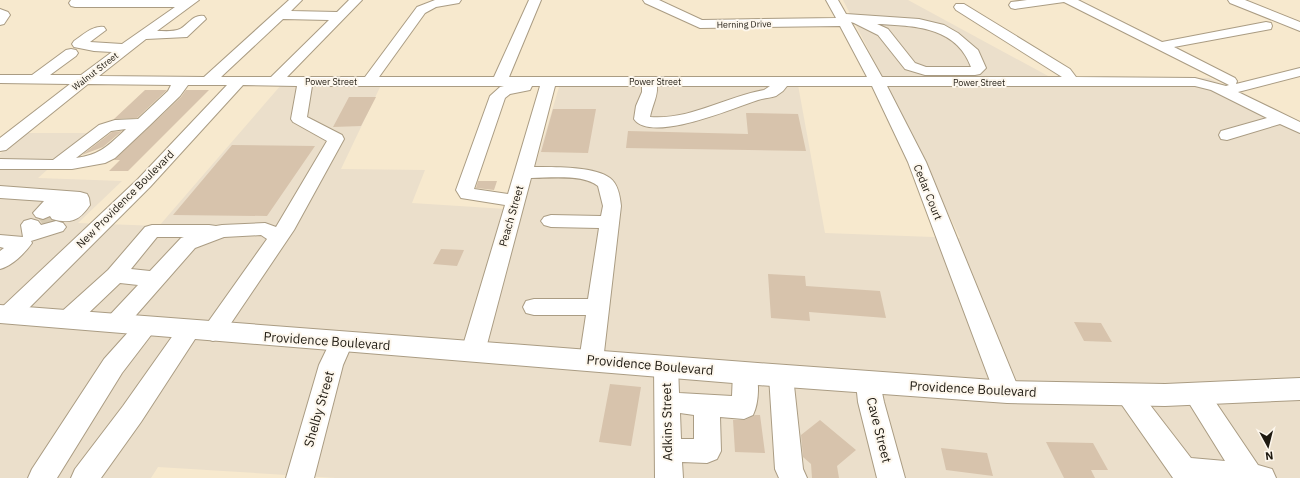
<svg xmlns="http://www.w3.org/2000/svg" width="1300" height="478" viewBox="0 0 1300 478" font-family="'IBM Plex Sans',sans-serif">
  <style>
    .commercial { fill: #ebdfcb }
    .building { fill: #d7c3ac }
    .lines { fill: none; stroke-linecap: round; stroke-linejoin: round }
    .minor-tunnel { stroke: #d6cab2; stroke-width: 18; stroke-dasharray: 18 9; stroke-linecap: butt }
    .minor-casing { stroke: #aa9c83; stroke-width: 2 }
    .highway-casing { stroke: #aa9c83; stroke-width: 2 }
    .minor { fill: #fff; fill-rule: evenodd }
    .highway { fill: #fff; fill-rule: evenodd }
    .labels { text-anchor: middle; dominant-baseline: central; stroke-width: 4; stroke-linejoin: round; paint-order: stroke }
    .far-street-label { font-size: 9px; fill: #1e1910; stroke: #fdf7ed }
    .street-label { font-size: 11px; fill: #1e1910; stroke: #fdf7ed }
    .near-street-label { font-size: 13px; fill: #1e1910; stroke: #fdf7ed }
  </style>
  <rect width="100%" height="100%" fill="#f7e9ce"/>
  <path class="commercial" d="M843,0H908L1050,77L1209,78L1300,122V478H336L158,467L151,478H0V154L25,133H89L38,178L122,181L78,223L159,226L281,85H381L341,169L425,170L412,203L522,210L560,84L798,85L825,233L960,238L887,86Z"/>
  <path class="building" d="M145,90H167L137,118L114,119Z
    M186,90H209L128,171H109L120,160H114L181,97Z
    M349,97H376L361,126L333,127Z
    M553,109H596L588,153L541,152Z
    M746,113L798,114L806,151L626,148L628,131L748,134Z
    M122,131L103,147L82,155L112,132Z
    M232,145L315,146L267,216L173,215Z
    M478,181H497L494,190L476,188Z
    M441,249L464,250L457,266L433,264Z
    M768,274L805,276L806,286L880,291L886,318L809,312L810,321L771,318Z
    M1074,322L1101,323L1112,342L1084,341Z
    M610,384L641,387L631,446L599,442Z
    M755,415H760L765,453L735,452L733,420H745Z
    M820,420L856,450L837,466L839,478H812L811,464L803,457L801,435Z
    M1046,442L1093,443L1108,470H1091L1095,478H1064Z
    M941,448L987,453L993,476L946,470Z"/>
  <g class="lines">
    <path class="minor-tunnel" d="M44,226L59,215"/>
    <defs>
      <path id="minor" d="M71,0H199L157,31C164,31 174,32 180,29C189,24 193,14 204,16L206,19L187,37L146,39L99,76L204,77L289,0H302L291,11L337,12L349,0H362L287,77H365L417,7L435,0H461L459,3L436,7L425,13L379,77H494L529,0H541L509,77H867L840,26L700,28L645,3L643,0H659L702,20L836,18L826,0H838L846,14L919,19L944,25L958,33L978,50L986,68L980,74L975,75H925L905,69L878,35L854,23L851,22L882,77H1062L956,10L954,7L956,4H964L1070,69L1076,77L1195,78L1226,86L1229,85L1064,2L1015,9L1011,8L1009,5L1011,2L1027,0H1078L1162,42L1266,22L1271,23L1272,26L1271,29L1174,47L1235,78L1237,81L1236,84L1300,68V76L1238,92L1300,122V133L1280,124L1227,140L1221,139L1219,135L1221,131L1267,118L1211,90L1195,86H887L926,162L1020,392L1016,399L1007,402L998,399L994,392L908,162L872,86H787L783,91L776,96C770,98 764,98 758,100C736,107 651,144 634,119L636,106L642,92V86H555L534,167C553,167 594,166 610,178C618,184 620,196 621,206L603,361L600,368L591,370L582,368L579,361L586,315H534L526,313L523,307L526,301L534,299H588L599,228L551,227L544,225L541,221L544,217L551,215L601,216L603,206L598,186C583,174 550,178 531,178L485,352L481,358L473,361L465,358L461,352L505,205L461,198L456,190L490,96L500,87L504,86H312L307,117L342,135L344,139L294,230L221,338L213,341L205,338L201,332L267,239L261,235L224,237L195,248L123,330L115,332L107,330L104,324L107,318L138,285L120,283L75,326L67,328L59,326L56,320L59,314L108,270L145,227L152,225H209L216,226L222,225L265,223L276,227L327,141L293,122L291,119L297,86L243,85L150,187L16,321L8,323L0,321V309L138,179L227,85H188L180,96L149,126L115,158L105,163L72,169H0V159L53,160L99,125L115,120L138,119L168,91L171,85L88,84L6,150L0,151V138L70,84L0,83V75H32L66,50L71,49L76,50L78,53L76,56L50,75H81L112,52L94,51L74,47L72,44L74,41C83,35 93,25 104,27L106,30L90,42L122,44L175,7H75L71,6L69,3ZM283,19L329,20L271,77H221ZM877,24C914,26 956,26 971,67H926L915,63L888,29ZM532,86H540L508,194L474,189L505,98L510,94L530,90ZM657,86H770L764,90C725,97 691,120 650,117C652,106 658,96 657,86ZM126,129C109,145 100,155 76,158L111,131ZM157,237H184L181,238L150,271L131,269Z
        M1228,0H1245L1300,22V31L1230,3Z
        M0,9L8,12L10,15L4,24L0,25Z
        M0,186L80,192L87,194L89,198L90,205C79,221 71,224 52,219L50,216L43,219L36,217L33,213L44,201L0,198Z
        M31,219L38,221L41,225L56,221L63,223L66,227L63,231L31,241L32,243C25,253 12,266 0,269V251L4,248L0,247V235L23,237L21,225L24,221Z
        M147,318L155,320L158,326L122,373L57,478H28L32,469L104,359L139,320Z
        M189,321L197,324L201,330L197,336L141,422L101,478H71L75,469L123,406L181,324Z
        M341,333L349,336L353,342L343,365L314,478H286L319,365L333,336Z
        M666,357L675,359L678,366L679,393L732,396L733,373L736,366L745,363L754,366C760,379 759,403 753,415L744,419L720,417L721,451L717,459L707,463L682,462L683,478H655L654,366L657,359ZM680,413L694,415V439H681Z
        M781,366L790,369L793,376L803,469L807,478H779L775,469L769,376L772,369Z
        M868,373L877,376L880,383L884,402L905,478H877L858,402L856,383L859,376Z
        M1128,385L1137,388L1191,458L1225,461L1184,395L1188,388L1197,385L1206,388L1258,465L1272,469L1276,478H1173L1115,395L1119,388Z"/>
      <path id="highway" d="M0,305L745,362L1007,381L1165,384L1300,378V400L1165,406L1007,403L745,384L0,323Z"/>
    </defs>
    <use href="#minor" class="minor-casing"/>
    <use href="#highway" class="highway-casing"/>
    <use href="#minor" class="minor"/>
    <use href="#highway" class="highway"/>
  </g>
  <g class="labels">
    <g class="far-street-label">
      <text transform="translate(744 24) rotate(-1)">Herning Drive</text>
      <text transform="translate(95 71) rotate(-38)">Walnut Street</text>
      <text x="331" y="81">Power Street</text>
      <text x="655" y="81">Power Street</text>
      <text x="979" y="82">Power Street</text>
    </g>
    <g class="street-label">
      <text transform="translate(928 192) rotate(68)">Cedar Court</text>
      <text transform="translate(125 199) rotate(-45)">New Providence Boulevard</text>
      <text transform="translate(511 216) rotate(-74)">Peach Street</text>
    </g>
    <g class="near-street-label">
      <text transform="translate(327 341) rotate(4)">Providence Boulevard</text>
      <text transform="translate(650 365) rotate(5)">Providence Boulevard</text>
      <text transform="translate(973 389) rotate(3)">Providence Boulevard</text>
      <text transform="translate(319 409) rotate(-74)">Shelby Street</text>
      <text transform="translate(667 422) rotate(-91)">Adkins Street</text>
      <text transform="translate(879 430) rotate(76)">Cave Street</text>
    </g>
  </g>
  <g transform="translate(1268 446) rotate(173)" stroke="#fdf7ed" stroke-width="3" paint-order="stroke">
  <path d="M0-3L7 15L0 10L-7 15Z" fill="#1e1910"/>
  <text y="-6" font-size="11" font-weight="bold" text-anchor="middle" fill="#1e1910">N</text>
  </g>
</svg>
